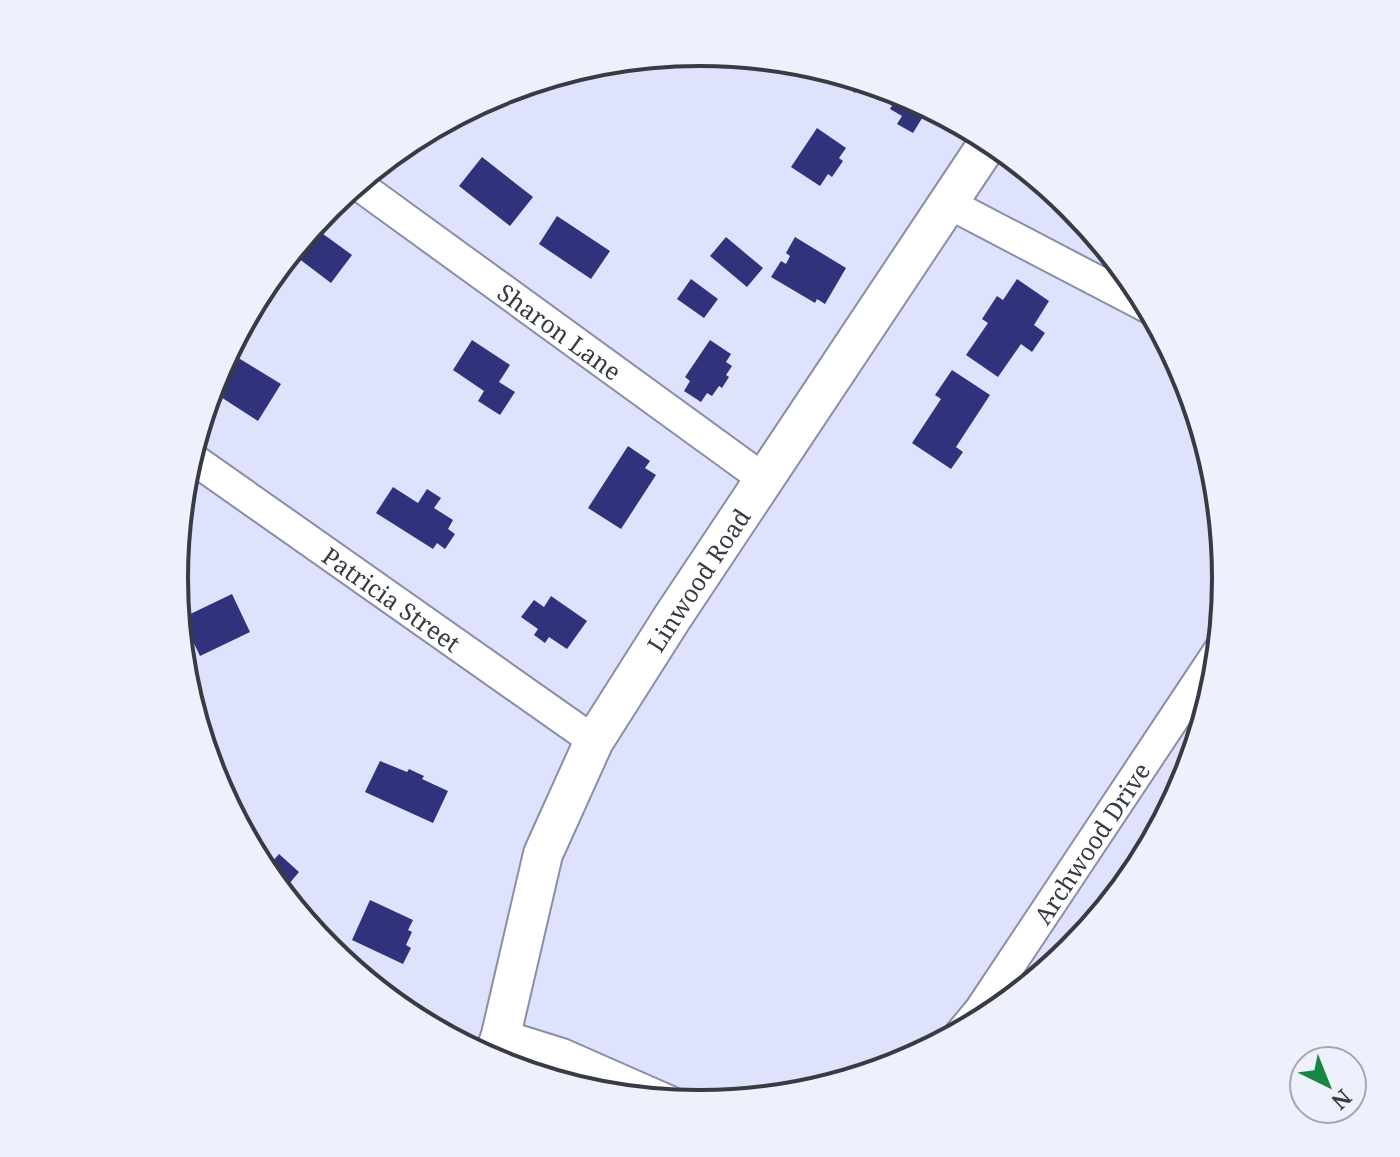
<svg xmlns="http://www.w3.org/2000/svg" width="1400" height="1157" viewBox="0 0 1400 1157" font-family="'Noto Serif',serif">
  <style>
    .building { fill: #31327c }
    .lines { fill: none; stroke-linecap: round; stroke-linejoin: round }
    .minor-casing { stroke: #8a8ea6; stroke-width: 34 }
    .major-casing { stroke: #8a8ea6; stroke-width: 42 }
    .minor { stroke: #fff; stroke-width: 30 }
    .major { stroke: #fff; stroke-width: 38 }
    .labels { text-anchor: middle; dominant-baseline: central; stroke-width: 8; stroke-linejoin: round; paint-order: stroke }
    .street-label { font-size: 24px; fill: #383a44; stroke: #eef0fb }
    .rim { fill: none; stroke: #383a44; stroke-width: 4 }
  </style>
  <rect width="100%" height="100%" fill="#dee2fc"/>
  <path class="building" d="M833,71L835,72L864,81L855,93L831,74Z
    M900,92L933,109L928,117L924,115L913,133L897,124L902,116L890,109Z
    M817,128L846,148L839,158L843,161L832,177L828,174L820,186L791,167Z
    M426,131L405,155L398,149L408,140Z
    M482,157L533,197L510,226L459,186Z
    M557,216L610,251L591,279L539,244Z
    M314,223L321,229L319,231L352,255L331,283L290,252Z
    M726,237L763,268L747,287L710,256Z
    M795,237L846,268L825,304L817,299L815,303L771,277L781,261L786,264L790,256L786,253Z
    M691,279L718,299L704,318L677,299Z
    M1017,279L1049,301L1034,325L1045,333L1032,352L1021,344L998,377L966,355L988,323L982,319L997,296L1003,300Z
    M472,340L510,365L499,382L515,392L500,415L478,401L484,391L453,370Z
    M710,340L731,354L726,362L732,366L726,375L729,377L722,388L719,386L712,396L707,393L701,402L684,391L690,381L685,377Z
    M227,351L281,384L258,421L210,390Z
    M952,370L990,395L956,447L963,452L951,469L912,443L941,399L935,395Z
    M628,446L650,461L645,468L656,475L621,529L588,508Z
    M393,487L418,503L427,489L441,498L434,508L453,520L448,529L455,534L445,549L437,543L433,549L376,513Z
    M232,594L250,632L200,656L182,618Z
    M551,596L587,621L567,649L549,637L545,643L534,635L538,629L521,617L534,600L544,607Z
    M380,761L407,772L409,769L424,776L422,779L448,791L433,823L365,792Z
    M279,854L299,872L283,891L263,872Z
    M370,900L413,920L408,930L412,932L406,945L411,948L403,964L352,940Z"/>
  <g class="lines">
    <defs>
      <g id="minor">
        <path id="s1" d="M356,183L765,480"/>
        <path d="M948,203L1149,308"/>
        <path id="s2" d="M189,456L594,741"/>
        <path id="s3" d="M960,1034L980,1010L1220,649"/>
        <path d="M501,1035L562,1054L671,1102"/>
      </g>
      <g id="major">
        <path id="s4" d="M492,1062L501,1035L543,854L594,741L672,618L990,140"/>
      </g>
    </defs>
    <use href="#minor" class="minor-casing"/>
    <use href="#major" class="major-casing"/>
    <use href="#minor" class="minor"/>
    <use href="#major" class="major"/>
  </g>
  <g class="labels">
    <g class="street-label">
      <text stroke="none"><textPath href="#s1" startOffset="252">Sharon Lane</textPath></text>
      <text stroke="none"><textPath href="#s4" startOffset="530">Linwood Road</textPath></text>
      <text stroke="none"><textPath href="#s2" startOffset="248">Patricia Street</textPath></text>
      <text stroke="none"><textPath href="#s3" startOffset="232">Archwood Drive</textPath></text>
    </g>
  </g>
  <path d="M0 0H1400V1157H0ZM188 578a512 512 0 1 1 1024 0a512 512 0 1 1-1024 0Z" fill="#eef0fb" fill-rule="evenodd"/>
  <path class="rim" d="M188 578a512 512 0 1 1 1024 0a512 512 0 1 1-1024 0Z"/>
  <g transform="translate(1328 1085) rotate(137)"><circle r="38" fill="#eef0fb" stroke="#a5a7b2" stroke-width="2"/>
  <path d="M0-6L14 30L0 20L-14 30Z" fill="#15873f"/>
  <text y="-12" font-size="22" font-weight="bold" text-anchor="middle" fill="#383a44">N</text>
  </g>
</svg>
